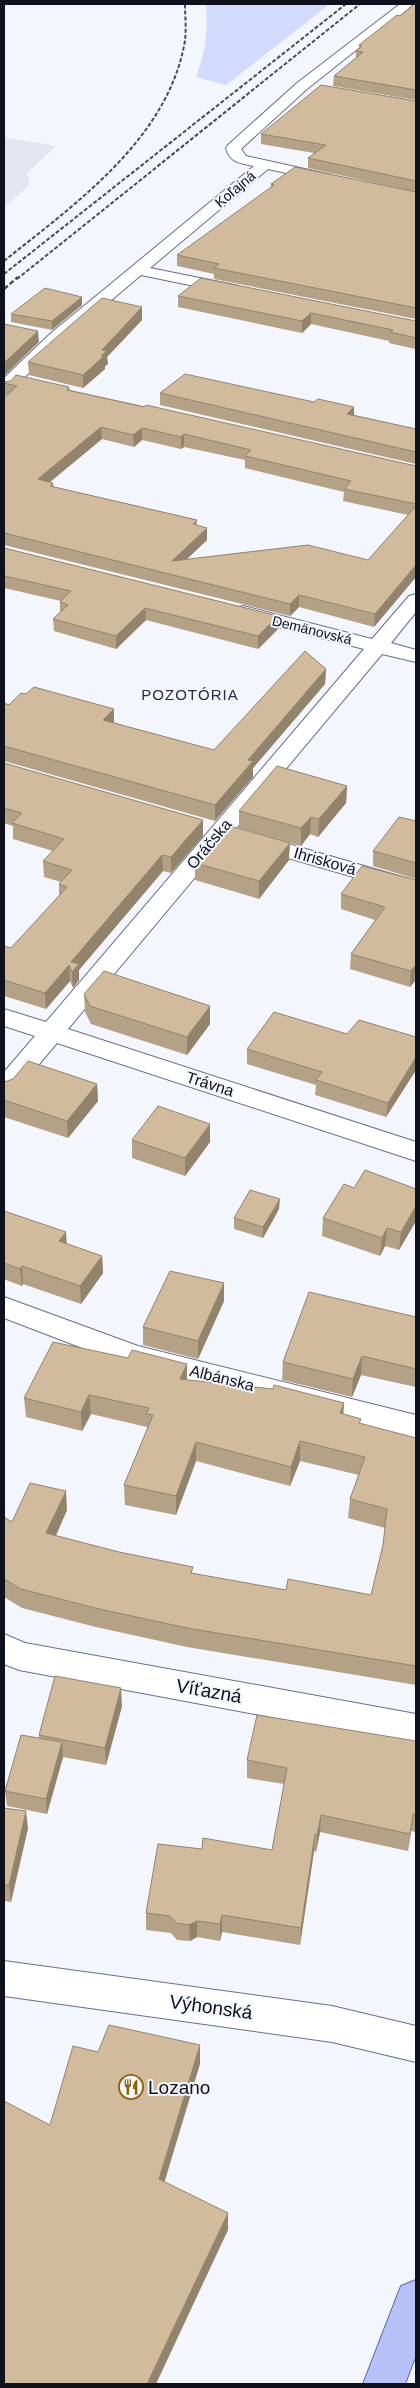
<svg xmlns="http://www.w3.org/2000/svg" width="420" height="2388" viewBox="0 0 420 2388" font-family="Helvetica,sans-serif">
  <style>
    .built { fill: #e4e6ef }
    .green { fill: #d2dafd }
    .lines { fill: none; stroke-linecap: round; stroke-linejoin: round }
    .minor-casing { stroke: #686e8d; stroke-width: 2 }
    .major-casing { stroke: #5e69a7; stroke-width: 2 }
    .minor { fill: #fff; fill-rule: evenodd }
    .major { fill: #b8c1f7; fill-rule: evenodd }
    .rail-far1 { stroke: #494b56; stroke-width: 2; stroke-dasharray: 4 2; stroke-linecap: butt }
    .rail { stroke: #494b56; stroke-width: 2.5; stroke-dasharray: 5 2.5; stroke-linecap: butt }
    .wall { fill: #b4a186; fill-rule: evenodd }
    .shaded-wall { fill: #92836d }
    .building { fill: #d1bb9c; stroke: #92836d }
    .labels { text-anchor: middle; dominant-baseline: central; stroke-width: 4; stroke-linejoin: round; paint-order: stroke }
    .far-street-label { font-size: 14px; fill: #0f111d; stroke: #f4f6fd }
    .far-neighbourhood-label { font-size: 15px; letter-spacing: 1px; fill: #262b46; stroke: #f4f6fd }
    .street-label { font-size: 16px; fill: #0f111d; stroke: #f4f6fd }
    .near-street-label { font-size: 19px; fill: #0f111d; stroke: #f4f6fd }
    .near-poi-label { font-size: 19px; fill: #0f111d; stroke: #f4f6fd; text-anchor: start }
  </style>
  <rect width="100%" height="100%" fill="#f4f6fd"/>
  <path class="built" d="M4,137L56,146L27,173L30,184L4,208Z"/>
  <path class="green" d="M206,4H330L226,85L196,77C206,50 208,32 206,4Z"/>
  <g class="lines">
    <defs>
      <path id="minor" d="M400,4H414L307,89L241,149L246,156L332,175L334,178L332,181L327,182L268,169L150,268L239,286L241,289L239,292L233,294L141,275L62,342L10,391L4,392V378L50,334L254,166C240,163 230,163 226,148L228,145L297,83Z
        M416,594V612L391,643L416,650V662L382,654L68,1029L416,1142V1161L57,1043L13,1095L4,1098V1072L35,1036L4,1026V1009L46,1022L364,649L236,616L233,612L236,608L243,606L372,639L409,596Z
        M254,834L416,881V895L246,846L242,841L246,836Z
        M4,1297L138,1346L416,1415V1439L132,1367L4,1318Z
        M4,1634L25,1643L416,1714V1744L19,1670L4,1664Z
        M4,1961L332,2006L416,2026V2062L332,2042L4,1996Z"/>
      <path id="major" d="M416,2280V2355L405,2384H363L401,2286Z"/>
    </defs>
    <use href="#minor" class="minor-casing"/>
    <use href="#major" class="major-casing"/>
    <use href="#minor" class="minor"/>
    <use href="#major" class="major"/>
    <path class="rail-far1" d="M4,261C75,204 165,141 184,46C187,33 185,17 185,4
      M4,274L346,4
      M17,279L360,4"/>
    <path class="rail" d="M4,289L18,277"/>
  </g>
  <path class="wall" d="M416,4V100L333,86L334,76L356,58V51L359,49V45Z
    M416,101V192L308,168V158L314,153L261,144V134Z
    M271,184L416,192V319L214,279V274L177,266V255L271,188Z
    M178,296L416,321V351L415,350V349L389,343V341L311,324L302,333L178,307Z
    M82,305L52,330L11,322V314Z
    M142,307V320L107,357L108,364L105,366V369L83,388L29,375L28,362Z
    M4,382L69,387L70,390L416,466V577L374,627L299,607L290,616L4,545V398L6,395H4ZM102,439L134,447L142,440L181,449L184,447L245,460V468L344,492L343,501L408,515L368,560L187,559L207,540L197,525V520L54,487L53,483L50,482Z
    M160,393L354,415L416,429V464L160,405Z
    M4,548L278,616V629L258,649L146,620L116,649L54,631L53,619L60,612V602L61,601L4,588Z
    M326,669L325,684L253,768V777L215,821L4,761V703L9,705L114,709V723L214,750Z
    M4,763L203,836L171,873L163,871L79,970V980L73,988L70,981L46,1009L4,996V946L11,948L59,896V884L61,882L44,877L43,861L53,851L13,839V826L4,823Z
    M347,786L346,803L318,837L310,834L301,846L239,828V811Z
    M416,821V879L373,866V851Z
    M289,860L259,899L195,880V863Z
    M416,880V982H414L410,987L350,969L351,954L375,920L341,909V894Z
    M84,994L210,1024L187,1055L91,1024L85,1012Z
    M347,1034L416,1037V1070L386,1117L315,1095L316,1085L247,1064V1049Z
    M4,1082L97,1084L98,1101L68,1138L4,1117Z
    M132,1140L210,1142L185,1176L132,1158Z
    M354,1188L416,1189V1221L399,1250L385,1246L380,1256L322,1236L323,1218Z
    M279,1209L263,1238L234,1229V1218Z
    M4,1211L67,1244L102,1256L103,1273L81,1304L23,1284L22,1286L6,1280L4,1279Z
    M224,1301L198,1359L143,1345V1327Z
    M416,1317V1387L361,1375L352,1397L282,1380L283,1362Z
    M128,1358L187,1364V1380L343,1414L361,1424L416,1438V1685L187,1647L96,1627L22,1608L4,1597V1517L12,1522L67,1510L56,1536L193,1574L286,1590L371,1595L383,1545L385,1528L348,1518L350,1499L359,1475L300,1461L290,1486L196,1461L176,1515L125,1505L124,1485L147,1430V1427L91,1414L82,1431L26,1417L24,1398Z
    M122,1706L106,1765L63,1757L47,1814L7,1806L5,1791L39,1738V1735Z
    M416,1741V1832L411,1831L408,1851L320,1832L316,1852L314,1851L300,1945L222,1932L220,1941L197,1937L190,1941L177,1940L171,1933L146,1930V1913L202,1849L272,1850L284,1784L247,1778V1760Z
    M4,1808L28,1828L11,1902L4,1901Z"/>
  <path class="shaded-wall" d="M82,297V305L52,330V321Z
    M142,307V320L107,357L108,364L105,366V369L83,388V375L102,350Z
    M311,313V324L302,333V321Z
    M38,331L39,342L4,376V363Z
    M354,407V418L347,414Z
    M101,427L102,439L39,491L38,479Z
    M142,428V440L134,447L133,435Z
    M184,434V447L181,449V437Z
    M207,528V540L172,573V561Z
    M416,565V577L374,627L375,614Z
    M299,595V607L290,616V604Z
    M145,608L146,620L116,649V636Z
    M278,616V629L258,649V636Z
    M326,669L325,684L253,768V777L215,821V805L248,760Z
    M114,709V725L103,720Z
    M347,786L346,803L318,837L319,819Z
    M311,817L310,834L301,846V828Z
    M203,820V836L171,873V857Z
    M290,843L289,860L259,899V881Z
    M162,855L163,871L79,970V980L73,988L71,962Z
    M69,965L70,981L46,1009L45,993Z
    M415,966L414,982L410,987L411,971Z
    M210,1006V1024L187,1055V1037Z
    M416,1057V1070L386,1117L388,1103Z
    M97,1084L98,1101L68,1138L67,1121Z
    M210,1124V1142L185,1176V1158Z
    M280,1199L279,1209L263,1238V1227Z
    M416,1206V1221L399,1250L401,1232Z
    M387,1228L385,1246L380,1256L382,1238Z
    M66,1232L67,1250L59,1241Z
    M102,1256L103,1273L81,1304L80,1286Z
    M22,1266L23,1284L22,1286L20,1269Z
    M224,1283V1301L198,1359V1341Z
    M362,1356L361,1375L352,1397L353,1379Z
    M187,1364V1383L180,1379Z
    M89,1395L91,1414L82,1431L81,1412Z
    M344,1403L343,1422L340,1413Z
    M300,1441V1461L290,1486L291,1467Z
    M196,1442V1461L176,1515V1496Z
    M66,1491L67,1510L48,1553L46,1533Z
    M121,1688L122,1706L106,1765L105,1748Z
    M62,1742L63,1757L47,1814L46,1799Z
    M26,1811L28,1828L11,1902L9,1885Z
    M413,1814L411,1831L408,1851L410,1834Z
    M321,1815L320,1832L316,1852L317,1835Z
    M315,1834L314,1851L300,1945L301,1928Z
    M222,1915V1932L220,1941V1924Z
    M197,1921V1937L190,1941L189,1925Z
    M200,2045V2064L160,2197L159,2179Z
    M228,2213V2230L156,2384H147Z"/>
  <path class="building" d="M414,4H416V90L334,76L363,52L356,51L362,46L359,45L397,15L400,16Z
    M321,85L416,101V181L308,158L326,145L261,134Z
    M295,167L416,192V308L214,268L219,264L177,255L274,185L271,184Z
    M201,278L416,321V338L390,332L393,330L311,313L302,321L178,296Z
    M45,288L82,297L52,321L11,314Z
    M102,298L142,307L102,350L107,351L101,356H104L83,375L28,362Z
    M4,324L38,331L4,363Z
    M185,374L314,402L318,399L354,407L347,414L416,429V452L160,393Z
    M16,375L69,387L67,390L144,407L146,405L416,466V504L344,489L351,481L245,456L251,450L184,434L181,437L142,428L133,435L101,427L38,479L53,483L50,486L197,520L193,524L207,528L172,561L308,545L368,560L416,506V565L375,614L299,595L290,604L4,533V398L17,386L4,383V382L11,381Z
    M4,548L278,616L258,636L145,608L116,636L53,619L68,605L60,602L71,591L4,576Z
    M305,651L326,669L248,760L253,761L215,805L4,746V703L9,705L21,693L26,694L34,687L114,709L103,720L214,750Z
    M4,763L203,820L171,857L162,855L71,962L79,964L72,972L69,965L45,993L4,980V946L11,948L67,887L59,884L72,870L43,861L64,839L12,823L22,813L4,808Z
    M277,766L347,786L319,819L311,817L301,828L239,811Z
    M399,817L416,821V863L373,851Z
    M227,825L290,843L259,881L195,863Z
    M362,866L416,880V966H415L411,971L351,954L385,907L341,894Z
    M104,971L210,1006L187,1037L90,1006L84,994Z
    M274,1012L347,1034L359,1020L416,1037V1057L388,1103L316,1080L322,1072L247,1049Z
    M28,1061L97,1084L67,1121L4,1100V1082L13,1079Z
    M158,1106L210,1124L185,1158L132,1140Z
    M365,1170L416,1189V1206L401,1232L387,1228L382,1238L323,1218L344,1184L354,1188Z
    M250,1190L280,1199L263,1227L234,1218Z
    M4,1211L66,1232L59,1241L102,1256L80,1286L22,1266L20,1269L4,1263Z
    M170,1271L224,1283L198,1341L143,1327Z
    M309,1292L416,1317V1369L362,1356L353,1379L283,1362Z
    M53,1342L128,1358L132,1350L187,1364L180,1379L273,1389L274,1385L344,1403L340,1413L361,1419L359,1423L416,1438V1666L187,1628L95,1608L21,1589L4,1579V1517L12,1522L30,1483L66,1491L46,1533L119,1552L193,1567L191,1573L286,1590L288,1579L371,1595L383,1545L387,1509L350,1499L365,1457L300,1441L291,1467L196,1442L176,1496L124,1485L153,1415L146,1414L149,1408L89,1395L81,1412L24,1398Z
    M55,1676L121,1688L105,1748L39,1735Z
    M257,1715L416,1741V1814H413L410,1834L321,1815L317,1835L315,1834L301,1928L222,1915L220,1924L197,1921L189,1925L176,1923L170,1916L146,1913L158,1844L202,1849L203,1838L272,1850L287,1768L247,1760Z
    M21,1735L62,1742L46,1799L5,1791Z
    M4,1808L26,1811L9,1885H4Z
    M109,2025L200,2045L159,2179L228,2213L147,2384H4V2101L50,2125L73,2046L98,2052Z"/>
  <defs>
    <symbol id="restaurant-ring" viewBox="-11 -11 22 22"><circle r="9.5" fill="#f4f6fd" stroke="#8e630a" stroke-width="1.5"/><path d="M-5-6h1v4h1v-4h1v4h1v-4h1v5L-1.5 .5V6h-2V.5L-5-1ZM5-6V6H3V1.5H1.5Q1.5-4 5-6Z" fill="#8e630a"/></symbol>
  </defs>
  <g fill-rule="evenodd">
    <use href="#restaurant-ring" x="117" y="2073" width="28" height="28"/>
  </g>
  <g class="labels">
    <g class="far-street-label">
      <text transform="translate(235 189) rotate(-40)">Koľajná</text>
      <text transform="translate(312 630) rotate(14)">Demänovská</text>
    </g>
    <g class="far-neighbourhood-label">
      <text x="190" y="694">POZOTÓRIA</text>
    </g>
    <g class="street-label">
      <text transform="translate(209 844) rotate(-50)">Oráčska</text>
      <text transform="translate(325 861) rotate(16)">Ihrisková</text>
      <text transform="translate(210 1084) rotate(18)">Trávna</text>
      <text transform="translate(222 1378) rotate(14)">Albánska</text>
    </g>
    <g class="near-street-label">
      <text transform="translate(209 1691) rotate(10)">Víťazná</text>
      <text transform="translate(211 2007) rotate(8)">Výhonská</text>
    </g>
    <g class="near-poi-label">
      <text x="148" y="2087">Lozano</text>
    </g>
  </g>
  <rect width="420" height="2388" fill="none" stroke="#0f111d" stroke-width="10"/>
</svg>
